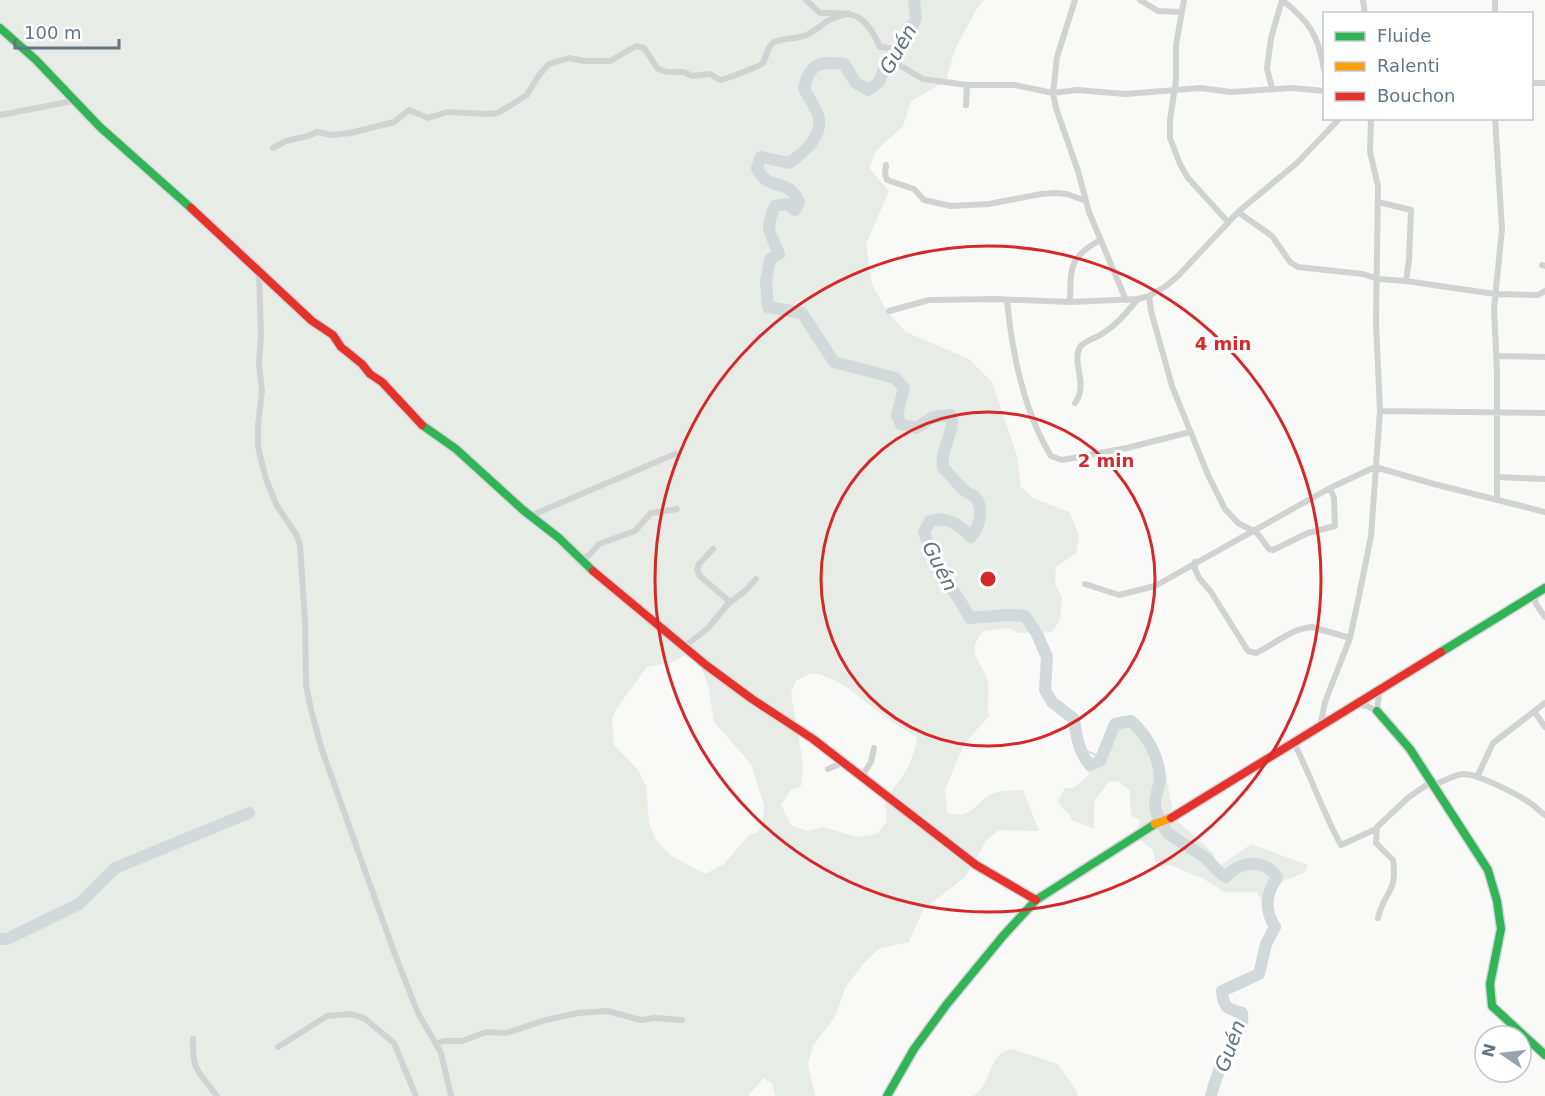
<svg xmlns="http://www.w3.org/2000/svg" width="1545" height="1096" viewBox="0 0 1545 1096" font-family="'DejaVu Sans',sans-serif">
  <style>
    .green { fill: #e8ece6; fill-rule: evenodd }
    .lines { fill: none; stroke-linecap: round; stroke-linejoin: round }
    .stream { stroke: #d1d9db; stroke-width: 2 }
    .river { stroke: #d1d9db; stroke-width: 12 }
    .fast-casing { stroke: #d6d7d8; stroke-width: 11 }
    .slow-casing { stroke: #d6d7d8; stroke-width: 11 }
    .jam-casing { stroke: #d6d7d8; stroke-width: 11 }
    .street { stroke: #d1d3d3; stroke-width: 6 }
    .fast { stroke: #30b455; stroke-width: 8 }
    .slow { stroke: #ff9f0a; stroke-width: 8 }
    .jam { stroke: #e5322d; stroke-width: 8 }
    .ring { fill: none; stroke: #d62828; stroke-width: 3 }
    .labels { text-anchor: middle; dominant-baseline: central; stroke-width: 6; stroke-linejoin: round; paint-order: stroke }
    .water-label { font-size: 20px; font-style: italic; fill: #5f747c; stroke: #fff }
    .centre { fill: #d62828; stroke: #fff; stroke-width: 3 }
    .ring-label { font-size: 18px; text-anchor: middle; font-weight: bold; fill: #d62828; stroke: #fff; stroke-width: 6; stroke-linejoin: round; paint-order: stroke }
  </style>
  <rect width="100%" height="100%" fill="#f9f9f8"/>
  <path class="green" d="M0,0H984L976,10L955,49L946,81L911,101L903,126L876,151L869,168L889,191L866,244L872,284L888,313L906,332L969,359L992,382L1017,456L1021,487L1033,498L1069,512L1079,535L1076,553L1056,567L1055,583L1062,598L1060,620L1052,632L1019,633L1008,628L983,631C963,655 984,662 988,683C990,694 986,704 989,716L965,743L958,758L945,790L947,813C974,821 975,800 994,793C1002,790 1014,791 1023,790L1039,831L999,830L986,841L965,877L923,910L909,942L880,948L863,964L845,988L835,1017L813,1046L808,1064L815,1096H775L772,1084L764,1078L748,1096H0ZM688,654L700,665L708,685L714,722L751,764L764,805L763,822L758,832L748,836L724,864L705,874L670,855L655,839L649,822L646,786L638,770L614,745L612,719L617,708L647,667L672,662ZM811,673C841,677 861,699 884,716C894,724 906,730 917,737C914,763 901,779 885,800L887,821L877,834L857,837L823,827L807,831L791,825L781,805L791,790L801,786L803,764L791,693L796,681Z
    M1122,715C1133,730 1150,738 1159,754C1166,766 1168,792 1172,806L1171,815L1213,853L1219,867L1251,844L1308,865L1304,873L1283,881L1264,905L1257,892H1224L1202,878L1170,865L1157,867L1152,849L1137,837L1140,820L1132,816L1130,806V791L1118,781L1109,782L1094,801V829L1072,820C1069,811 1061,809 1058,801L1065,788H1073L1089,775L1086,768L1098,753L1113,721Z
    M1012,1049L1058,1064L1077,1092V1096H973C990,1085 987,1068 999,1055C1002,1052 1008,1050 1012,1049Z"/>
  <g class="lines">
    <path class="stream" d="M1082,751C1090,751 1096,753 1100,761"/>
    <path class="river" d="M914,0L916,18L908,37L885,67L879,82L868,90L856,83L844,64C819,61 810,63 804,88C807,96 818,111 819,118C822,138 803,153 789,163L761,157L757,168C759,172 762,177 766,180C781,188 790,183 799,202L795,210L786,204L775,206C764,232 770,230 779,254L770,259L766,281L768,307L802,313L834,362L895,378L904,388L897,415L901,424L916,428L933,417L951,415C955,434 940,447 943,468C951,475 956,483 963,489C966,493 972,494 975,497C985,509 979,527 971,537C959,524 947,516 930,521L924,532L935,566L959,599L970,618L1006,615L1025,616L1037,634L1047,657L1045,690L1052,702L1074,719C1076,735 1079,753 1090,765L1100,761L1115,724L1131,721C1146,734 1159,756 1160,777C1160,786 1155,795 1155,804C1155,812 1163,827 1168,833C1172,837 1196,851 1203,856C1212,862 1215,871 1226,877C1241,860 1264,859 1277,877C1266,894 1264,909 1275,927L1266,944L1259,974L1222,991C1223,1007 1227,1009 1242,1013C1245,1028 1231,1047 1224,1060C1218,1072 1214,1084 1211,1096
      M0,939H7L79,904L115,868L249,813"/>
    <defs>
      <path id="fast" d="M0,28L36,60L100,127L191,208
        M422,425L456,449L523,510L559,538L593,571
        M1441,652L1545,588
        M1377,711L1410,749L1488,870L1497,901L1501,929L1490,984L1492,1006L1545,1055
        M887,1096L914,1049L947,1004L1003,936L1036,900L1155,824"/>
      <path id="slow" d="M1155,824L1171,818"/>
      <path id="jam" d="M191,208L312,321L333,335L341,347L362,364L370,374L382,382L422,425
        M593,571L706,665L752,699L813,739L976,865L1036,900
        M1171,818L1441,652"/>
    </defs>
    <use href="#fast" class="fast-casing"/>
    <use href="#slow" class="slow-casing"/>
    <use href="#jam" class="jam-casing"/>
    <path class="street" d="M806,0L820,13C855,13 864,12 880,47L898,49L900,51L899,65L923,79L967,85
      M1140,0L1158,11L1182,12
      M1184,0L1176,45V80L1170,120V138L1180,164L1188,178L1228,222
      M1282,0C1309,21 1319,36 1324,70
      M1363,0L1365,14
      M1495,0V14
      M1532,83H1545
      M1272,88L1267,69L1271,38L1282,0
      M966,105L967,85H1015L1053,93L1057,57L1075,0
      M0,115L73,101
      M1371,118L1370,152L1378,186L1376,323L1380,411
      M1495,118L1502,229L1494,309L1497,371V500
      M273,148L286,141L308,136L317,132L332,135L350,133L394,122L409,110L428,118L448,112L488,114L498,113L527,95L539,75L549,64L569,58L584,61H610L636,46L644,48L658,69L667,72H684L692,76L710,74L720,80C726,79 761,66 763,63C767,56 767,46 774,42C784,38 797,39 806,35C814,32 820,26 826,22C833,18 841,16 848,13
      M886,165L885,174L887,180L914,189L924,200L951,206L989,204L1041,194L1056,193L1067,194L1086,201
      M1378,202L1411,210L1409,260L1406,281
      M1238,212L1272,236L1290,262L1298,267L1363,274L1378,279L1406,281L1495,294L1538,295L1545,291
      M1542,265L1545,266
      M259,272L261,336L259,364L262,391L258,425V447L266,479L277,506L296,534L300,545L305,620L306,684L311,710L322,750L394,952L418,1013L441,1053L451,1096
      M1149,296L1151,311L1172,386L1208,475L1225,509L1238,523L1257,533L1269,549L1273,550L1308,533L1335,526L1334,498L1330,488
      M1007,300C1012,353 1023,410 1051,456L1062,460L1127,448L1190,432
      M1126,300L1089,212L1078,171L1056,108L1053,93L1077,90L1126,94L1200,88L1231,92L1292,88L1324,91
      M1070,302C1071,268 1068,258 1100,240
      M889,311L929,300L994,299L1070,302L1138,299L1149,296L1166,286L1178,276L1238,212L1297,163L1340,118
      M1496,356L1545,357
      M1075,403C1089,384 1071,363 1080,347C1084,341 1094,339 1100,335C1116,326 1126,313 1138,299
      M1497,477L1545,479
      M530,516L675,454
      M713,549L699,564L697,570L700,576L730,602
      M580,560L589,555L599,544L635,531L651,513L677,509
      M1195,562V569L1199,578L1211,592L1248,651L1256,653C1275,644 1290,629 1312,627L1350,638
      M1085,584L1119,595L1155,586L1330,488L1375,467L1434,484L1545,512
      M1534,595L1536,604L1545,617
      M684,647L708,628L728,604L745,591L756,579
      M1357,704L1367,706L1377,711L1379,694L1382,690
      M1534,711L1545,727
      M1320,727L1325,702L1350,638L1359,596L1371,536L1380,411L1545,413
      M1294,743C1311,776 1323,813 1341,845L1376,829
      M828,769L844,762
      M862,776L871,762L874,748
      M1477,777L1493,743L1545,703
      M1433,784C1444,783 1453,774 1464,774C1478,774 1517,794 1530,803C1535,806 1539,811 1545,815
      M1378,918C1384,891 1398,893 1393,860L1376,843L1377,827L1409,797L1431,782
      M193,1039C192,1072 199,1072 217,1096
      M436,1044L444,1041H462L486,1032L506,1033L546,1020L578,1013L607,1011L641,1020L655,1018L682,1020
      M278,1047L327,1016L350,1014L364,1018L394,1043L416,1096"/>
    <use href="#fast" class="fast"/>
    <use href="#slow" class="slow"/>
    <use href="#jam" class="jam"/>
  </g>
  <g class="ring">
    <circle cx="988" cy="579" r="167"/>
    <circle cx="988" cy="579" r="333"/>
  </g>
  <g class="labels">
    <g class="water-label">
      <text transform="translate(898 49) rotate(-60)">Guén</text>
      <text transform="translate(940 566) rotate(63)">Guén</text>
      <text transform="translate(1230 1046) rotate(-70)">Guén</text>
    </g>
  </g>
  <circle cx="988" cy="579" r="9" class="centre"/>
  <g class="ring-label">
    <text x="1223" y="350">4 min</text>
    <text x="1106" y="467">2 min</text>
  </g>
  <rect x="1323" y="12" width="210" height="108" fill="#ffffff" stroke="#c1c8cd" stroke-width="1.5"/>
  <rect x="1335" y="32" width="30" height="9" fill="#30b455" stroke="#c1c8cd" stroke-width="1.5"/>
  <text x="1377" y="42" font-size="18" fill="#647583">Fluide</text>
  <rect x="1335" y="62" width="30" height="9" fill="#ff9f0a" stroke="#c1c8cd" stroke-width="1.5"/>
  <text x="1377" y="72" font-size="18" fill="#647583">Ralenti</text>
  <rect x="1335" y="92" width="30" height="9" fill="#e5322d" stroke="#c1c8cd" stroke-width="1.5"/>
  <text x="1377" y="102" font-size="18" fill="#647583">Bouchon</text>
  <g transform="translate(1503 1054) rotate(284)"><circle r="28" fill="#ffffff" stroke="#c1c8cd" stroke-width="1.5"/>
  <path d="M0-4.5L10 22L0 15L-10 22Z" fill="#98a3ac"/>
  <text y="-9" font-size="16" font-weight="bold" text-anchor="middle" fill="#647583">N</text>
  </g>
  <path d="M15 39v9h104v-9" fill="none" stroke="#647583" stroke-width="3"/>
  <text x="24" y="39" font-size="18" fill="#647583" stroke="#ffffff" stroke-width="4.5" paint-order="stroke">100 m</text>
</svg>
